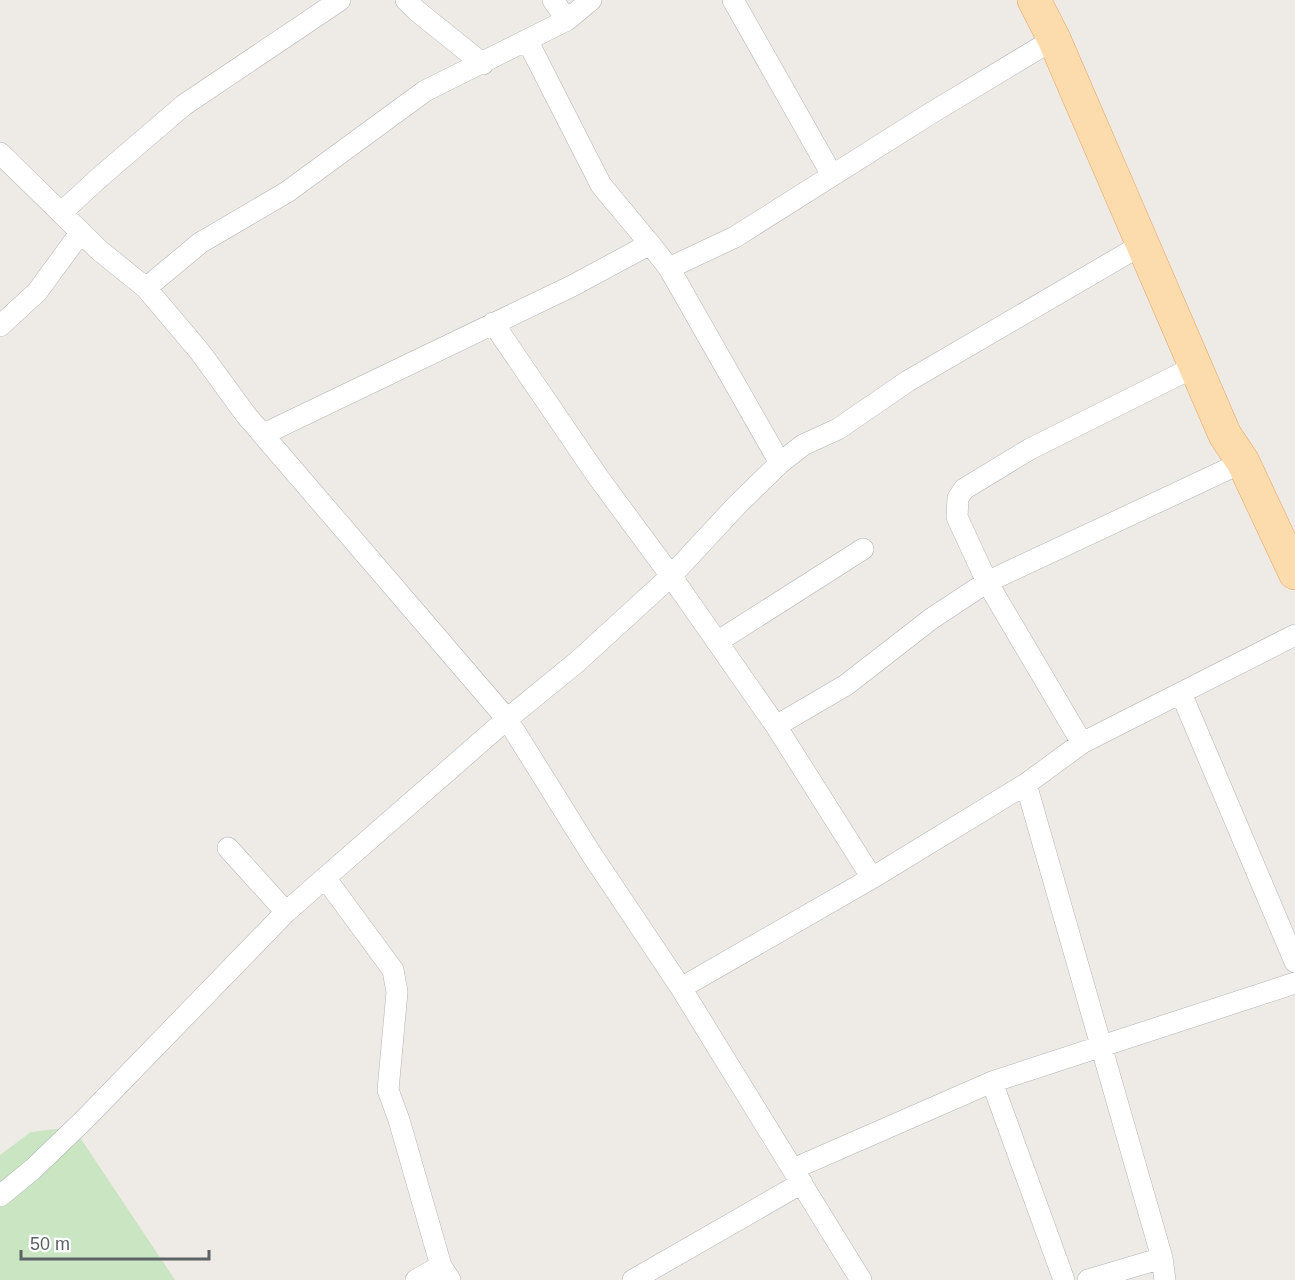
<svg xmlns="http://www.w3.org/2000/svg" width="1295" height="1280" viewBox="0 0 1295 1280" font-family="Arial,sans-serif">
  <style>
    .green { fill: #cae5c2 }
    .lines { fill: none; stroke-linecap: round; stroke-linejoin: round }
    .minor-casing { stroke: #b0b4b7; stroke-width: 22 }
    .primary-casing { stroke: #eca360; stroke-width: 34 }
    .minor { stroke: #fff; stroke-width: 21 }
    .primary { stroke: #fcdcac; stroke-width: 33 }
  </style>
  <rect width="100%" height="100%" fill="#eeeae5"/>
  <path class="green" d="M73,1127L175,1280H0V1155L31,1132Z"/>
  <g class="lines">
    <defs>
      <path id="minor" d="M406,0L417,11L483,64
        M553,0L567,20L591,0
        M733,0L832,175
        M527,40L601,185L650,244
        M0,153L99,250L146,288L200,352L246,415L507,719L590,852L681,988L861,1280
        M62,212L100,177L184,105L340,0
        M669,268L735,237L928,115L1054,39
        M146,288L200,243L287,192L425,91L567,20
        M493,323L598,477L671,576L776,726L846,685L931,619L987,582L1243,462
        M0,326L37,292L81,232
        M264,434L572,286L650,244L669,268L780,463
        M717,642L863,549
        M1181,693L1295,962
        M776,726L872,878
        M1082,743L987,582L957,517L958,498L964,489L1030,449L1194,367
        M1026,784L1162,1258L1165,1280
        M228,848L286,912
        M326,879L393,970L397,992L388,1090L399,1120L441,1266L450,1280
        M681,988L872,878L1026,784L1082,743L1295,635
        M992,1082L1064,1280
        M793,1169L992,1082L1295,983
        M0,1196L33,1169L85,1119L286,912L507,719L577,662L671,576L736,506L780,463L803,445L838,429L908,381L1143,244
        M416,1280L441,1266
        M633,1280L802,1183
        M1088,1280L1162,1258"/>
      <path id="primary" d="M1034,0L1054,39L1225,435L1243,462L1295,573"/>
    </defs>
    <use href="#minor" class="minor-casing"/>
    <use href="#primary" class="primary-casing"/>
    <use href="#minor" class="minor"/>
    <use href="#primary" class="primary"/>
  </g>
  <path d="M21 1250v9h188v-9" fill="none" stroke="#5c6265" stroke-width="3"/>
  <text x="30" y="1250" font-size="18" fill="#5c6265" stroke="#ffffff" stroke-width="4.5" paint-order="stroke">50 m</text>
</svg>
